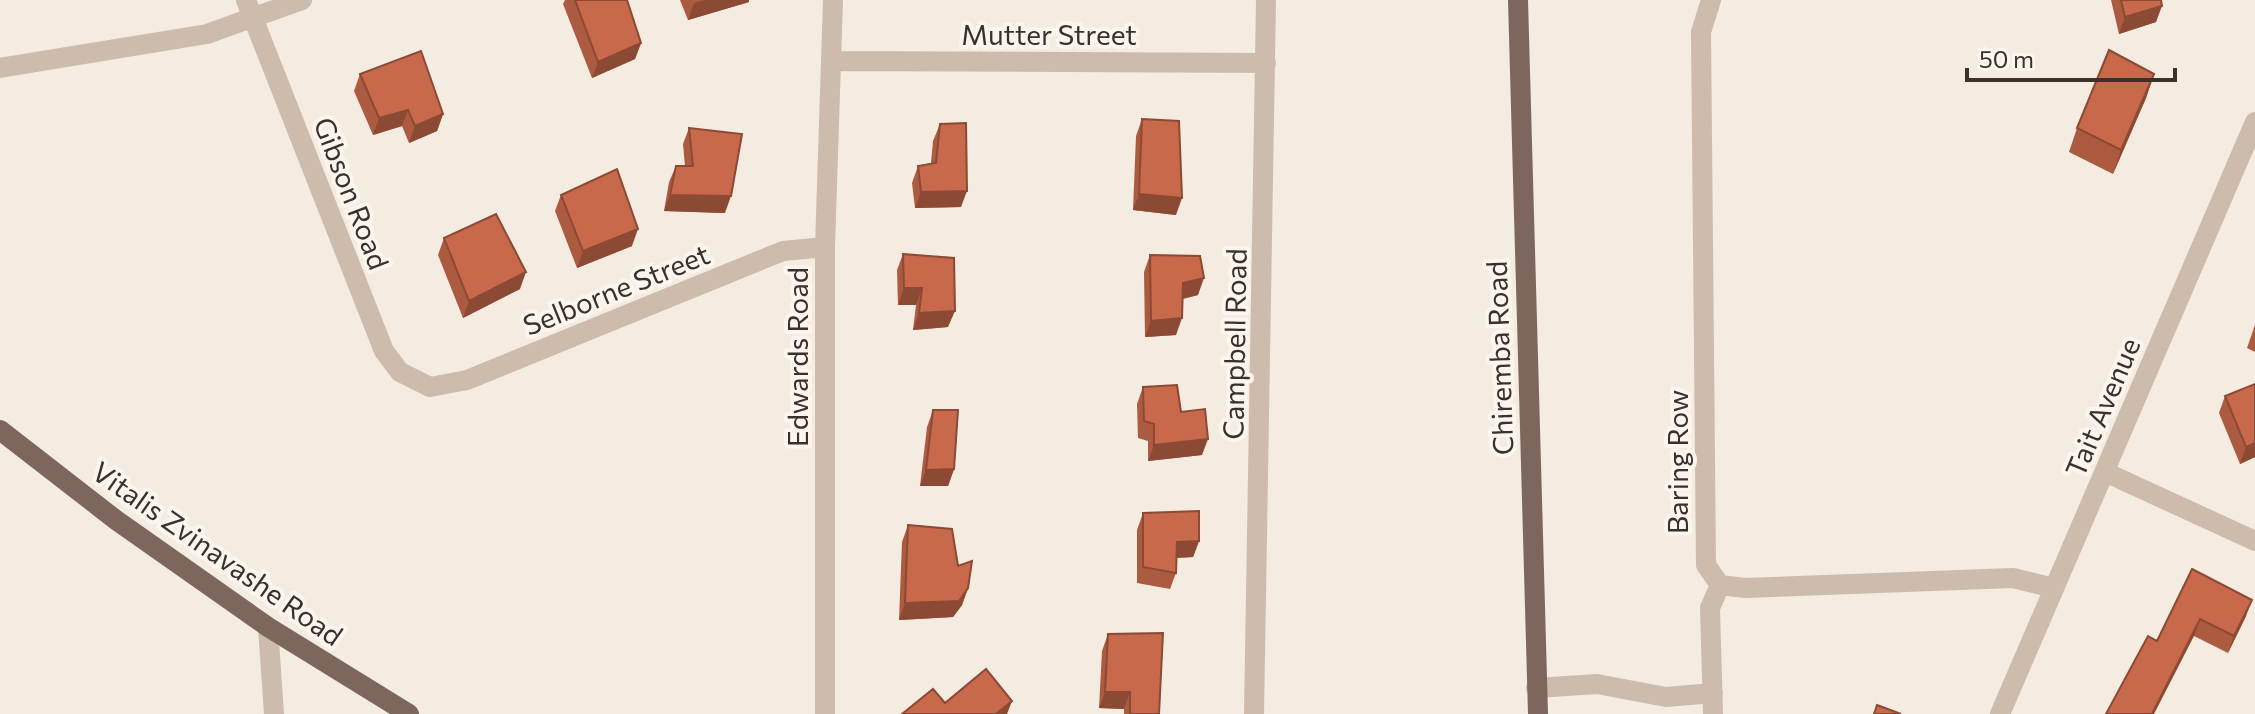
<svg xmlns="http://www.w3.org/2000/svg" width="2255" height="714" viewBox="0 0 2255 714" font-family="Commissioner,sans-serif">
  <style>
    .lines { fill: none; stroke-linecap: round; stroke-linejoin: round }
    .minor { stroke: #cdbbac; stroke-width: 20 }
    .major { stroke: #7d675c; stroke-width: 20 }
    .wall { fill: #ac5a40 }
    .shaded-wall { fill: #8c4a34 }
    .building { fill: #c8694b; stroke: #8c4a34; stroke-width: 2 }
    .labels { text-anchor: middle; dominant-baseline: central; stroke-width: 8; stroke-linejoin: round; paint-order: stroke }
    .street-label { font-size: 28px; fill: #3b302b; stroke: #fbf5ee }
  </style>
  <rect width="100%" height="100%" fill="#f4ebe1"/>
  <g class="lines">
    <path class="minor" d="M246,0L384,351L400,372L430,387L467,380L783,251L825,247
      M1711,0L1701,32L1706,565L1720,585L1745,588L2013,578L2054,588
      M832,61L1266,63
      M0,68L207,34L302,0
      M2105,472L2255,541
      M268,627L274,714
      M1536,688L1597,684L1666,697L1713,693
      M825,714V247L833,0
      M1254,714L1266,0
      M1713,714L1710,608L1720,585
      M2000,714L2255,122"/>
    <path class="major" d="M1518,0L1538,714
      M0,430L116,520L268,627L409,714"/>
  </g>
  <path class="wall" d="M565,0H627L641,43L635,59L592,78L563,4Z
    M680,0H749V2L688,20Z
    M2111,0H2161L2156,22L2119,34Z
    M360,74L443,114L437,131L409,143L402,126L373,135L354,91Z
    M2154,74L2146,98L2113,174L2069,152L2077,128Z
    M1142,119L1176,215L1133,210L1136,136Z
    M940,124L961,207L915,208L912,183L918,166L931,163L933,141Z
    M689,128L725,213L664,211L669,182L676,166H685L683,144Z
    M561,195L632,246L577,268L555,211Z
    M444,238L520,289L463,318L438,255Z
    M903,254L948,327L913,330L916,305H898L897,270Z
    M1150,255L1198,295L1183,299L1176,335L1145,337L1144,272Z
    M2255,325V352L2247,348Z
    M1143,387L1181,412L1202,455L1148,461V441L1138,438L1137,404Z
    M2225,396L2255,457L2240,464L2219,413Z
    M933,410L954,469L948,486H920L927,427Z
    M1143,513L1199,541L1193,557L1177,558L1176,573L1170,589L1137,583V530Z
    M908,525L958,566L968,588L962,605L953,617L899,620L902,542Z
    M2192,569L2246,616L2228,653L2194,636L2157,641Z
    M1108,634L1159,714H1124V709L1099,708L1102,651Z"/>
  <path class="shaded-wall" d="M705,0H749V2L688,20L694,3Z
    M2162,6L2156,22L2119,34L2125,17Z
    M641,43L635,59L592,78L598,62Z
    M2154,74L2146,98L2113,174L2121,150Z
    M408,110L402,126L373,135L379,118Z
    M443,114L437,131L409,143L415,126Z
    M967,191L961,207L915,208L921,192Z
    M1139,194L1182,198L1176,215L1133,210Z
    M670,195L731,196L725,213L664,211Z
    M638,229L632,246L577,268L583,251Z
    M526,272L520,289L463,318L469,301Z
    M1204,278L1198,295L1177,300L1183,283Z
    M904,288H922L916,305H898Z
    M955,311L948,327L913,330L919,313Z
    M1182,318L1176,335L1145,337L1151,321Z
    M1208,439L1202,455L1148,461L1154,445Z
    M2255,443V457L2240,464L2246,447Z
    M954,469L948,486H920L926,470Z
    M1199,541L1193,557L1171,558L1177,542Z
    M968,588L962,605L953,617L899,620L905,603Z
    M2252,600L2246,616L2228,653L2234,636Z
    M2200,619L2194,636L2154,714H2152Z
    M1105,692H1130L1124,709L1099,708Z
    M1012,701L1007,714H996Z"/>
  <path class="building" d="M575,0H627L641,43L598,62Z
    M2121,0H2161L2162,6L2125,17Z
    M2109,50L2154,74L2121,150L2077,128Z
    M421,51L443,114L415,126L408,110L379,118L360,74Z
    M1142,119L1179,121L1182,198L1139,194Z
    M966,123L967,191L921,192L918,166L936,163L940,124Z
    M689,128L742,134L731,196L670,195L676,166H693Z
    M617,169L638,229L583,251L561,195Z
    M496,214L526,272L469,301L444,238Z
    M903,254L954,258L955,311L919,313L922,288H904Z
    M1150,255L1200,256L1204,278L1183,283L1182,318L1151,321Z
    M2255,384V443L2246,447L2225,396Z
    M1177,385L1181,412L1205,409L1208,439L1154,445V424L1144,421L1143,387Z
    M933,410H958L954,469L926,470Z
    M1199,511V541L1177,542L1176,573L1143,567V513Z
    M908,525L952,529L958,566L972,561L968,588L959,601L905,603Z
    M2192,569L2252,600L2234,636L2200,619L2152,714H2106L2148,636L2157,641Z
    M1163,633L1159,714H1130V692H1105L1108,634Z
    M986,669L1012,701L996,714H902L933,689L945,703Z
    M1877,705L1901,714H1874Z"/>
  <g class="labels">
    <g class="street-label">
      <text x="1049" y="34">Mutter Street</text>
      <text transform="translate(352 193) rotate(69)">Gibson Road</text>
      <text transform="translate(616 289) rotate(-22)">Selborne Street</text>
      <text transform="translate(1234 344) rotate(-89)">Campbell Road</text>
      <text transform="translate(797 357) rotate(-90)">Edwards Road</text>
      <text transform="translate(1499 358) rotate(-92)">Chiremba Road</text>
      <text transform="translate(2102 407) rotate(-67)">Tait Avenue</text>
      <text transform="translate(1677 462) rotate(-90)">Baring Row</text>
      <text transform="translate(218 553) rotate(35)">Vitalis Zvinavashe Road</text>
    </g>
  </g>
  <path d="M1967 68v12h208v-12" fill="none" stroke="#3b302b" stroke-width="4"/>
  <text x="1979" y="68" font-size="24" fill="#3b302b" stroke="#fbf5ee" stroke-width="6" paint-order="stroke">50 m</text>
</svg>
